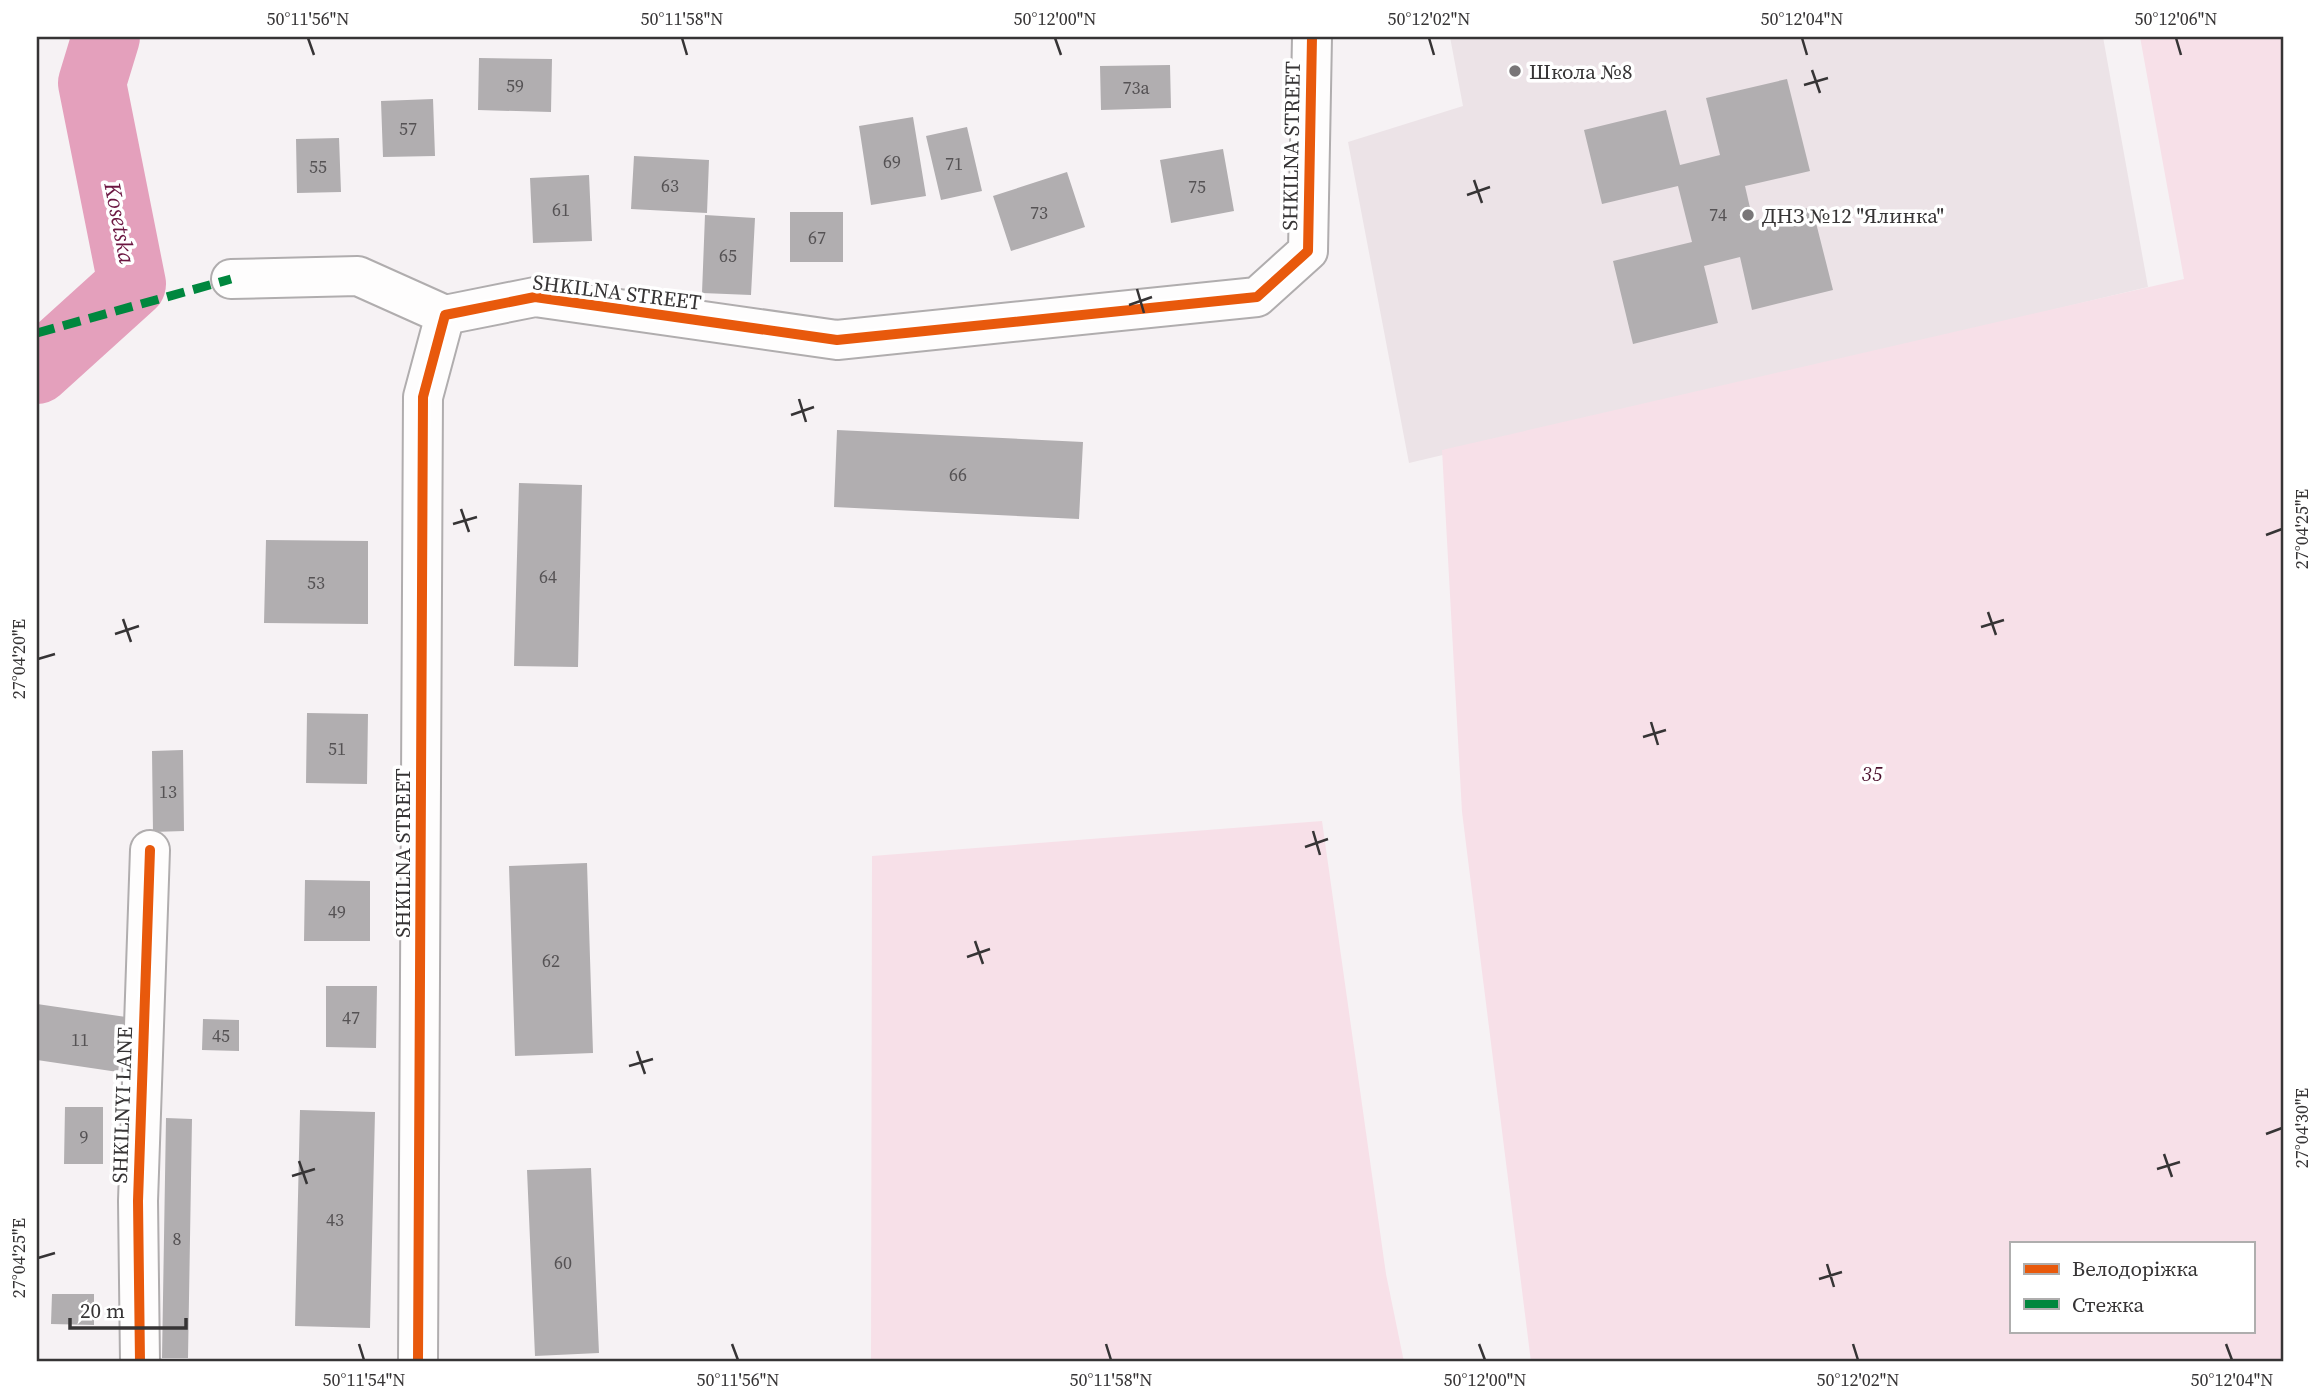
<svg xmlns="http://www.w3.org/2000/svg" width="2321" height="1399" viewBox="0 0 2321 1399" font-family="'Source Serif 4',serif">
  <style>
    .built { fill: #ece3e7 }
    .green { fill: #f7e0e8; fill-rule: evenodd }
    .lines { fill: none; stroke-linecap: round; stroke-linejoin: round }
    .river { stroke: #e4a0bc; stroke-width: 68 }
    .building { fill: #b1aeb0 }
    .minor-casing { stroke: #b0adae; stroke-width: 42 }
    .minor { stroke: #fefdfd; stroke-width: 38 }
    .quiet { stroke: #00873e; stroke-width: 9; stroke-dasharray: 18 9; stroke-linecap: butt }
    .cycleway-casing { stroke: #fff; stroke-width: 15 }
    .cycleway { stroke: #e8590c; stroke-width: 10 }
    .ticks { fill: none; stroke: #363435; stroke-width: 2.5 }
    .poi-dot { fill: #797678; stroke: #fff; stroke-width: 2.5 }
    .labels { text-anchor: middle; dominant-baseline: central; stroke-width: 7; stroke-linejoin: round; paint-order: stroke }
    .number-label { font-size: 18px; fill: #555254 }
    .poi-label { font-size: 21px; fill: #363435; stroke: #fff; text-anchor: start }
    .street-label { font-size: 21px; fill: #363435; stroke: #fff }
    .park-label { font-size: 21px; font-style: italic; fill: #4b0f2c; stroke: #fff }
    .water-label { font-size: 23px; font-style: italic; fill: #6b1641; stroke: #fff }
    .neatline { fill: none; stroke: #363435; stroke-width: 2.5 }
    .ticks-label { font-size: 18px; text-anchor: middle; fill: #363435 }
  </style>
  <rect width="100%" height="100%" fill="#f6f2f4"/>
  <path class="built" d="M1450,37H2103L2148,287L1409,463L1348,142L1463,106Z"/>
  <path class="green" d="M2140,37H2284V1362H1531L1462,812L1442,450L2184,279ZM2011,1243H2253V1331H2011Z
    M1322,821L1386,1274L1404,1362H871L872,856Z"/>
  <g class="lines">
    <path class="river" d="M37,370L132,284L92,83L106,37"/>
  </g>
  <path class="building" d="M479,58L552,59L551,112L478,110Z
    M1170,65L1171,108L1101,110L1100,66Z
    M1787,79L1810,171L1745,186L1753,221L1812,207L1833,290L1752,310L1740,257L1704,266L1718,323L1633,344L1613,261L1692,242L1678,186L1602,204L1584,130L1666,110L1680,165L1720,155L1706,98Z
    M433,99L435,156L383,157L381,101Z
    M913,117L926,196L871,205L859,126Z
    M967,127L982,191L941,200L926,136Z
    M339,138L341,192L297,193L296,139Z
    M1223,149L1234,211L1171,223L1160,160Z
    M634,156L709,160L707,213L631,209Z
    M1067,172L1085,227L1011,251L993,196Z
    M589,175L592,241L533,243L530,178Z
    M790,212H843V262H790Z
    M705,215L755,218L751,295L702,293Z
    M837,430L1083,442L1079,519L834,507Z
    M519,483L582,485L578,667L514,666Z
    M266,540L368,541V624L264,623Z
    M307,713L368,714L367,784L306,783Z
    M183,750L184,831L153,832L152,751Z
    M587,863L593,1053L515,1056L509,866Z
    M305,880L370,881V941H304Z
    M326,986H377L376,1048L326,1047Z
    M37,1004L126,1017L118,1072L37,1060Z
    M203,1019L239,1020V1051L202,1050Z
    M65,1107H103V1164H64Z
    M300,1110L375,1112L370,1328L295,1326Z
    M166,1118L192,1119L188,1358H162Z
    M591,1168L599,1353L535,1356L527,1170Z
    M52,1294H94V1325L51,1324Z"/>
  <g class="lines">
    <defs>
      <path id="minor" d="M231,279L358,276L445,315
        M140,1362L138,1201L150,850
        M418,1362L423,397L445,315L535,297L837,340L1257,297L1308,251L1312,37"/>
    </defs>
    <use href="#minor" class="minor-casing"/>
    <use href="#minor" class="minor"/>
    <path class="quiet" d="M37,333L231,279"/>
    <defs>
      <path id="cycleway" d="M140,1362L138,1201L150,850
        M418,1362L423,397L445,315L535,297L837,340L1257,297L1308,251L1312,37"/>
    </defs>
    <use href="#cycleway" class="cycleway-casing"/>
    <use href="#cycleway" class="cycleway"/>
  </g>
  <path class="ticks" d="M308,38L314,55M682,38L687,55M1055,38L1061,55M1429,38L1434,55M1802,38L1807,55M2176,38L2181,55M1812,70L1820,93M1804,85L1828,78M1474,180L1482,203M1467,195L1490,187M1137,289L1144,313M1129,305L1152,297M799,399L806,422M791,415L814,407M461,509L469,532M453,524L477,517M2266,535L2282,529M1988,612L1996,635M123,619L131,642M1981,627L2004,620M115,634L139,626M38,659L55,654M1651,722L1658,745M1643,737L1666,730M1313,831L1320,855M1305,847L1328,839M975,941L983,964M967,957L990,949M637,1051L645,1074M629,1066L653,1059M2266,1134L2282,1128M2164,1154L2172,1177M299,1161L307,1184M2157,1169L2180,1162M292,1176L315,1169M38,1258L55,1253M1827,1264L1834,1287M1819,1279L1842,1272M359,1344L364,1360M732,1344L738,1360M1106,1344L1111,1360M1479,1344L1485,1360M1853,1344L1858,1360M2226,1344L2232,1360"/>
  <g class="poi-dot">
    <circle cx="1515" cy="71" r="7"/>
    <circle cx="1748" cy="215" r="7"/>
  </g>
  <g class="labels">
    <g class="number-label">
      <text x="515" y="85">59</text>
      <text x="1136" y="87">73а</text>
      <text x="408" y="128">57</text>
      <text x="892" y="161">69</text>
      <text x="954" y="163">71</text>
      <text x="318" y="166">55</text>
      <text x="670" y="185">63</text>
      <text x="1197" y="186">75</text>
      <text x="561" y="209">61</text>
      <text x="1039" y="212">73</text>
      <text x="1718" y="214">74</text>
      <text x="817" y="237">67</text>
      <text x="728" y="255">65</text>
      <text x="958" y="474">66</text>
      <text x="548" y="576">64</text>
      <text x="316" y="582">53</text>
      <text x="337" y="748">51</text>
      <text x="168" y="791">13</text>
      <text x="337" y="911">49</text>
      <text x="551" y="960">62</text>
      <text x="351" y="1017">47</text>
      <text x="221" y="1035">45</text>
      <text x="80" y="1039">11</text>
      <text x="84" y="1136">9</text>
      <text x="335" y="1219">43</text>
      <text x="177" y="1238">8</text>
      <text x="563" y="1262">60</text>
    </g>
    <g class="poi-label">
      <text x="1529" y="71">Школа №8</text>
      <text x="1762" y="215">ДНЗ №12 "Ялинка"</text>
    </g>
    <g class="street-label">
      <text transform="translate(1291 146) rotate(-89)">SHKILNA STREET</text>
      <text transform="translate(617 292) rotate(7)">SHKILNA STREET</text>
      <text transform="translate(402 853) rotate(-90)">SHKILNA STREET</text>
      <text transform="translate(122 1105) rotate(-88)">SHKILNYI LANE</text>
    </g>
    <g class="park-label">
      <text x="1872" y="773">35</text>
    </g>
    <g class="water-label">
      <text transform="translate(120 223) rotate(79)">Kosetska</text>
    </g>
  </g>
  <rect width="2321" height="1399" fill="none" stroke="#ffffff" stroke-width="77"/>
  <rect x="2010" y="1242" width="245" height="91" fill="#ffffff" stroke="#afaeae" stroke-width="2"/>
  <rect x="2024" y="1264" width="35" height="10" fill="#e8590c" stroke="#afaeae" stroke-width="2"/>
  <text x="2072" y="1276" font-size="21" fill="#363435">Велодоріжка</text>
  <rect x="2024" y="1299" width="35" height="10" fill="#00873e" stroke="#afaeae" stroke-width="2"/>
  <text x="2072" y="1312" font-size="21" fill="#363435">Стежка</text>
  <path d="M70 1318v10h116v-10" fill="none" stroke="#363435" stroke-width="3.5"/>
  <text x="80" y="1318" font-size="21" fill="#363435" stroke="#ffffff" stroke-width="5" paint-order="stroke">20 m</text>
  <rect x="38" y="38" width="2244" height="1322" class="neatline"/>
  <g class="ticks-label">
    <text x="308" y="25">50°11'56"N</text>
    <text x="682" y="25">50°11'58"N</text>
    <text x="1055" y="25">50°12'00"N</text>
    <text x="1429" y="25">50°12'02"N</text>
    <text x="1802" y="25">50°12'04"N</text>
    <text x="2176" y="25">50°12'06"N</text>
    <text transform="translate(2302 529) rotate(-90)" y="6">27°04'25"E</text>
    <text transform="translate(19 659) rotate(-90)" y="6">27°04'20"E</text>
    <text transform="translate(2302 1128) rotate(-90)" y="6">27°04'30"E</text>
    <text transform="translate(19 1258) rotate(-90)" y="6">27°04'25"E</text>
    <text x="364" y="1386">50°11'54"N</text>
    <text x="738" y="1386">50°11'56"N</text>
    <text x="1111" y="1386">50°11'58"N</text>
    <text x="1485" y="1386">50°12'00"N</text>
    <text x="1858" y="1386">50°12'02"N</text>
    <text x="2232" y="1386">50°12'04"N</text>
  </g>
</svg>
